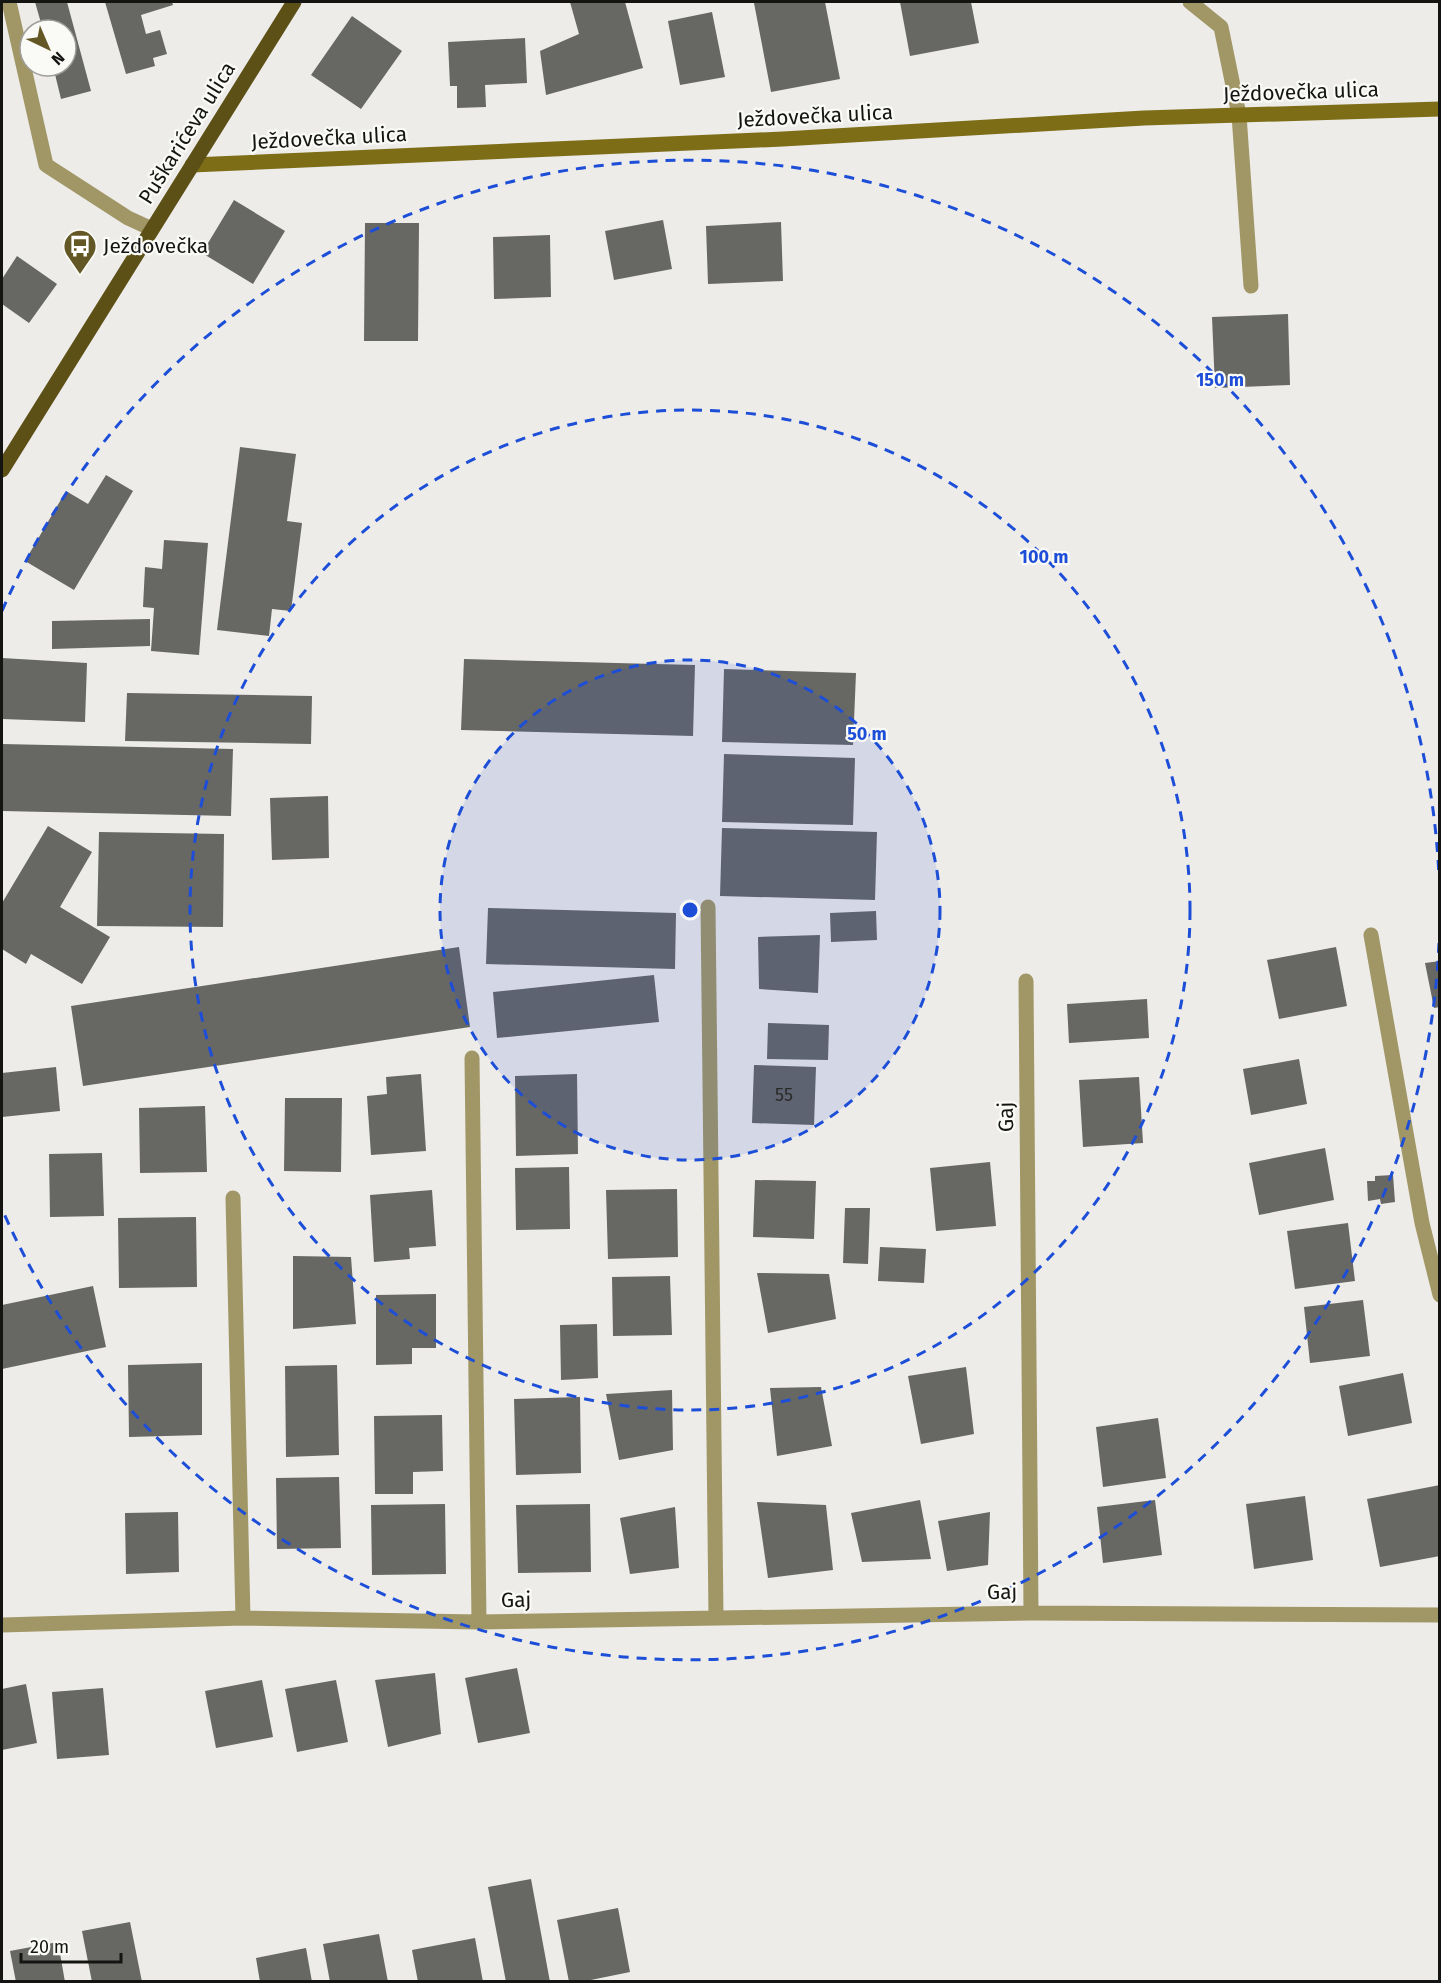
<svg xmlns="http://www.w3.org/2000/svg" width="1441" height="1983" viewBox="0 0 1441 1983" font-family="'Fira Sans',sans-serif">
  <style>
    .building { fill: #676764 }
    .lines { fill: none; stroke-linecap: round; stroke-linejoin: round }
    .service { stroke: #a19766; stroke-width: 15 }
    .minor { stroke: #a19766; stroke-width: 15 }
    .secondary { stroke: #7d6d17; stroke-width: 15 }
    .primary { stroke: #5c5017; stroke-width: 15 }
    .ring { fill: none; stroke: #1d4ed8; stroke-width: 3; stroke-dasharray: 10 8 }
    .labels { text-anchor: middle; dominant-baseline: central; stroke-width: 4.5; stroke-linejoin: round; paint-order: stroke }
    .number-label { font-size: 18px; fill: #292927 }
    .street-label { font-size: 21px; fill: #141413; stroke: #fafaf7 }
    .poi-label { font-size: 21px; fill: #141413; stroke: #fafaf7; text-anchor: start }
    .centre { fill: #1d4ed8; stroke: #fafaf7; stroke-width: 3 }
    .ring-label { font-size: 18px; text-anchor: middle; font-weight: bold; fill: #1d4ed8; stroke: #fafaf7; stroke-width: 4.5; stroke-linejoin: round; paint-order: stroke }
  </style>
  <rect width="100%" height="100%" fill="#edece9"/>
  <path class="building" d="M35,2H67L91,91L61,99L53,66H66V30H43Z
    M105,2H172L173,5L141,15L146,34L160,30L167,54L153,58L155,66L126,74Z
    M570,2H625L643,68L546,95L540,51L579,34Z
    M760,2H825L840,79L771,92L754,3Z
    M900,2H971L979,43L910,56Z
    M712,12L725,77L680,85L668,21Z
    M352,16L402,51L361,109L311,75Z
    M525,38L527,83L485,85L486,107L457,108V86H450L448,42Z
    M234,200L285,231L253,284L202,253Z
    M663,220L672,269L614,280L605,231Z
    M781,222L783,281L708,284L706,226Z
    M365,223H419L418,341H364Z
    M550,235L551,297L494,299L493,237Z
    M17,256L57,284L29,323L2,304V279Z
    M1288,314L1290,385L1215,388L1212,317Z
    M240,447L296,454L287,521L302,523L291,611L272,609L269,636L217,630Z
    M106,475L133,491L74,590L25,561L66,491L88,504Z
    M164,540L208,543L199,655L151,651L154,608L143,607L145,567L162,569Z
    M150,619V646L52,649V621Z
    M2,658L87,663L85,722L2,719Z
    M464,659L695,665L693,736L461,730Z
    M724,669L856,673L853,745L722,742Z
    M127,693L312,696L311,744L125,741Z
    M2,744L233,749L231,816L2,811Z
    M724,754L855,758L853,825L722,822Z
    M328,796L329,858L272,860L270,798Z
    M48,826L92,852L60,907L110,937L82,984L31,954L26,964L2,949V903Z
    M722,828L877,832L875,900L720,896Z
    M99,832L224,834L223,927L97,926Z
    M488,908L676,913L675,969L486,964Z
    M876,911L877,940L831,942L830,913Z
    M820,935L818,993L759,989L758,937Z
    M459,947L470,1027L83,1086L71,1006Z
    M1336,947L1347,1006L1279,1019L1267,960Z
    M1440,961V1007L1434,1008L1425,963Z
    M654,975L659,1022L497,1038L493,992Z
    M1147,999L1149,1038L1069,1043L1067,1004Z
    M768,1023L829,1025L828,1060L767,1059Z
    M1299,1059L1307,1104L1251,1115L1243,1069Z
    M754,1065L816,1067L814,1125L752,1123Z
    M56,1067L60,1111L2,1117V1073Z
    M421,1074L426,1151L371,1155L367,1096L387,1094L386,1077Z
    M577,1074L578,1154L516,1156L515,1076Z
    M1139,1077L1143,1143L1083,1147L1079,1080Z
    M285,1098H342L341,1172L284,1171Z
    M205,1106L207,1172L140,1173L139,1108Z
    M1325,1148L1334,1200L1259,1215L1249,1163Z
    M102,1153L104,1216L50,1217L49,1154Z
    M990,1162L996,1226L936,1231L930,1168Z
    M569,1167L570,1229L516,1230L515,1168Z
    M1393,1175L1395,1202L1381,1204L1380,1199L1368,1201L1367,1181H1375V1176Z
    M755,1180L816,1181L814,1239L753,1237Z
    M677,1189L678,1257L608,1259L606,1190Z
    M432,1190L436,1246L409,1248L410,1259L374,1262L370,1195Z
    M845,1208H870L868,1264L843,1263Z
    M196,1217L197,1287L119,1288L118,1218Z
    M1348,1223L1355,1281L1295,1289L1287,1231Z
    M880,1247L926,1249L924,1283L878,1281Z
    M293,1256L351,1257L356,1324L293,1329Z
    M757,1273L829,1274L836,1319L768,1333Z
    M670,1276L672,1335L613,1336L612,1277Z
    M93,1286L106,1347L2,1369V1305Z
    M436,1294V1348H412V1364L376,1365V1295Z
    M1363,1300L1370,1356L1310,1363L1304,1307Z
    M597,1324L598,1378L561,1380L560,1325Z
    M202,1363V1435L129,1437L128,1365Z
    M337,1365L339,1455L286,1457L285,1366Z
    M966,1367L974,1434L921,1444L908,1376Z
    M1403,1373L1412,1423L1348,1436L1339,1386Z
    M821,1387L832,1446L777,1456L770,1388Z
    M672,1390L673,1450L619,1460L606,1394Z
    M580,1397L581,1473L516,1475L514,1399Z
    M442,1415L443,1471L413,1472V1494H375L374,1416Z
    M1158,1418L1166,1478L1103,1487L1096,1427Z
    M339,1477L341,1548L277,1549L276,1478Z
    M1440,1485V1556L1380,1567L1367,1499Z
    M1305,1496L1313,1560L1254,1569L1246,1504Z
    M920,1500L931,1559L862,1562L851,1513Z
    M1155,1500L1162,1555L1103,1563L1097,1507Z
    M757,1502L826,1505L833,1570L768,1578Z
    M445,1504L446,1574L372,1575L371,1505Z
    M590,1504L591,1572L518,1573L516,1505Z
    M675,1507L679,1568L630,1574L620,1518Z
    M178,1512L179,1572L126,1574L125,1513Z
    M990,1512L988,1565L947,1571L938,1521Z
    M517,1668L530,1733L478,1743L465,1678Z
    M435,1673L441,1734L388,1747L375,1680Z
    M262,1680L273,1737L216,1748L205,1691Z
    M336,1680L348,1742L297,1752L285,1689Z
    M26,1684L37,1743L2,1750V1689Z
    M103,1688L109,1755L57,1759L52,1692Z
    M531,1879L550,1982H506L488,1887Z
    M618,1908L630,1972L581,1982H569L557,1920Z
    M130,1922L142,1982H92L82,1931Z
    M379,1934L388,1982H330L323,1944Z
    M475,1938L483,1982H418L412,1950Z
    M58,1942L65,1982H16L10,1951Z
    M306,1948L312,1982H260L256,1958Z"/>
  <g class="lines">
    <path class="service" d="M9,2L46,165L128,218L152,229
      M1190,2L1221,27L1239,115L1251,286"/>
    <path class="minor" d="M708,907L716,1617
      M1371,935L1422,1223L1440,1295
      M1026,981L1031,1613
      M472,1058L479,1622
      M233,1198L243,1618
      M2,1625L243,1618L479,1622L1031,1613L1440,1615"/>
    <path class="secondary" d="M192,165L783,139L1144,118L1440,109"/>
    <path class="primary" d="M2,470L294,2"/>
  </g>
  <circle cx="690" cy="910" r="250" fill="#1d4ed8" fill-opacity=".12"/>
  <g class="ring">
    <circle cx="690" cy="910" r="250"/>
    <circle cx="690" cy="910" r="500"/>
    <path d="M1439 943A750 750 0 0 1 2 1209M2 611A750 750 0 0 1 1439 877"/>
  </g>
  <defs>
    <symbol id="bus-pin" viewBox="-11 -11 22 30"><path d="M0 17L-7.5 6A9.5 9.5 0 1 1 7.5 6Z" fill="#635825" stroke="#fafaf7"/><path d="M-5-6H5V4H4V6H2V4H-2V6H-4V4H-5ZM-3.5-4V0h7V-4ZM-3.5 1.2v1.5H-2V1.2ZM2 1.2v1.5H3.5V1.2Z" fill="#fff"/></symbol>
  </defs>
  <g fill-rule="evenodd">
    <use href="#bus-pin" x="61" y="227" width="38" height="52"/>
  </g>
  <g class="labels">
    <g class="number-label">
      <text x="784" y="1095">55</text>
    </g>
    <g class="street-label">
      <text transform="translate(1301 92) rotate(-2)">Ježdovečka ulica</text>
      <text transform="translate(815 116) rotate(-3)">Ježdovečka ulica</text>
      <text transform="translate(187 133) rotate(-58)">Puškarićeva ulica</text>
      <text transform="translate(329 138) rotate(-3)">Ježdovečka ulica</text>
      <text transform="translate(1006 1117) rotate(-91)">Gaj</text>
      <text transform="translate(1002 1592) rotate(-1)">Gaj</text>
      <text transform="translate(516 1600) rotate(-1)">Gaj</text>
    </g>
    <g class="poi-label">
      <text x="103" y="246">Ježdovečka</text>
    </g>
  </g>
  <circle cx="690" cy="910" r="9" class="centre"/>
  <g class="ring-label">
    <text x="1220" y="386">150 m</text>
    <text x="1044" y="563">100 m</text>
    <text x="867" y="740">50 m</text>
  </g>
  <rect width="1441" height="1983" fill="none" stroke="#141413" stroke-width="6"/>
  <g transform="translate(48 48) rotate(136)"><circle r="28" fill="#fafaf7" stroke="#9e9e9c" stroke-width="1.5"/>
  <path d="M0-4.5L10 22L0 15L-10 22Z" fill="#635825"/>
  <text y="-9" font-size="16" font-weight="bold" text-anchor="middle" fill="#141413">N</text>
  </g>
  <path d="M21 1953v9h100v-9" fill="none" stroke="#141413" stroke-width="3"/>
  <text x="30" y="1953" font-size="18" fill="#141413" stroke="#fafaf7" stroke-width="4.5" paint-order="stroke">20 m</text>
</svg>
